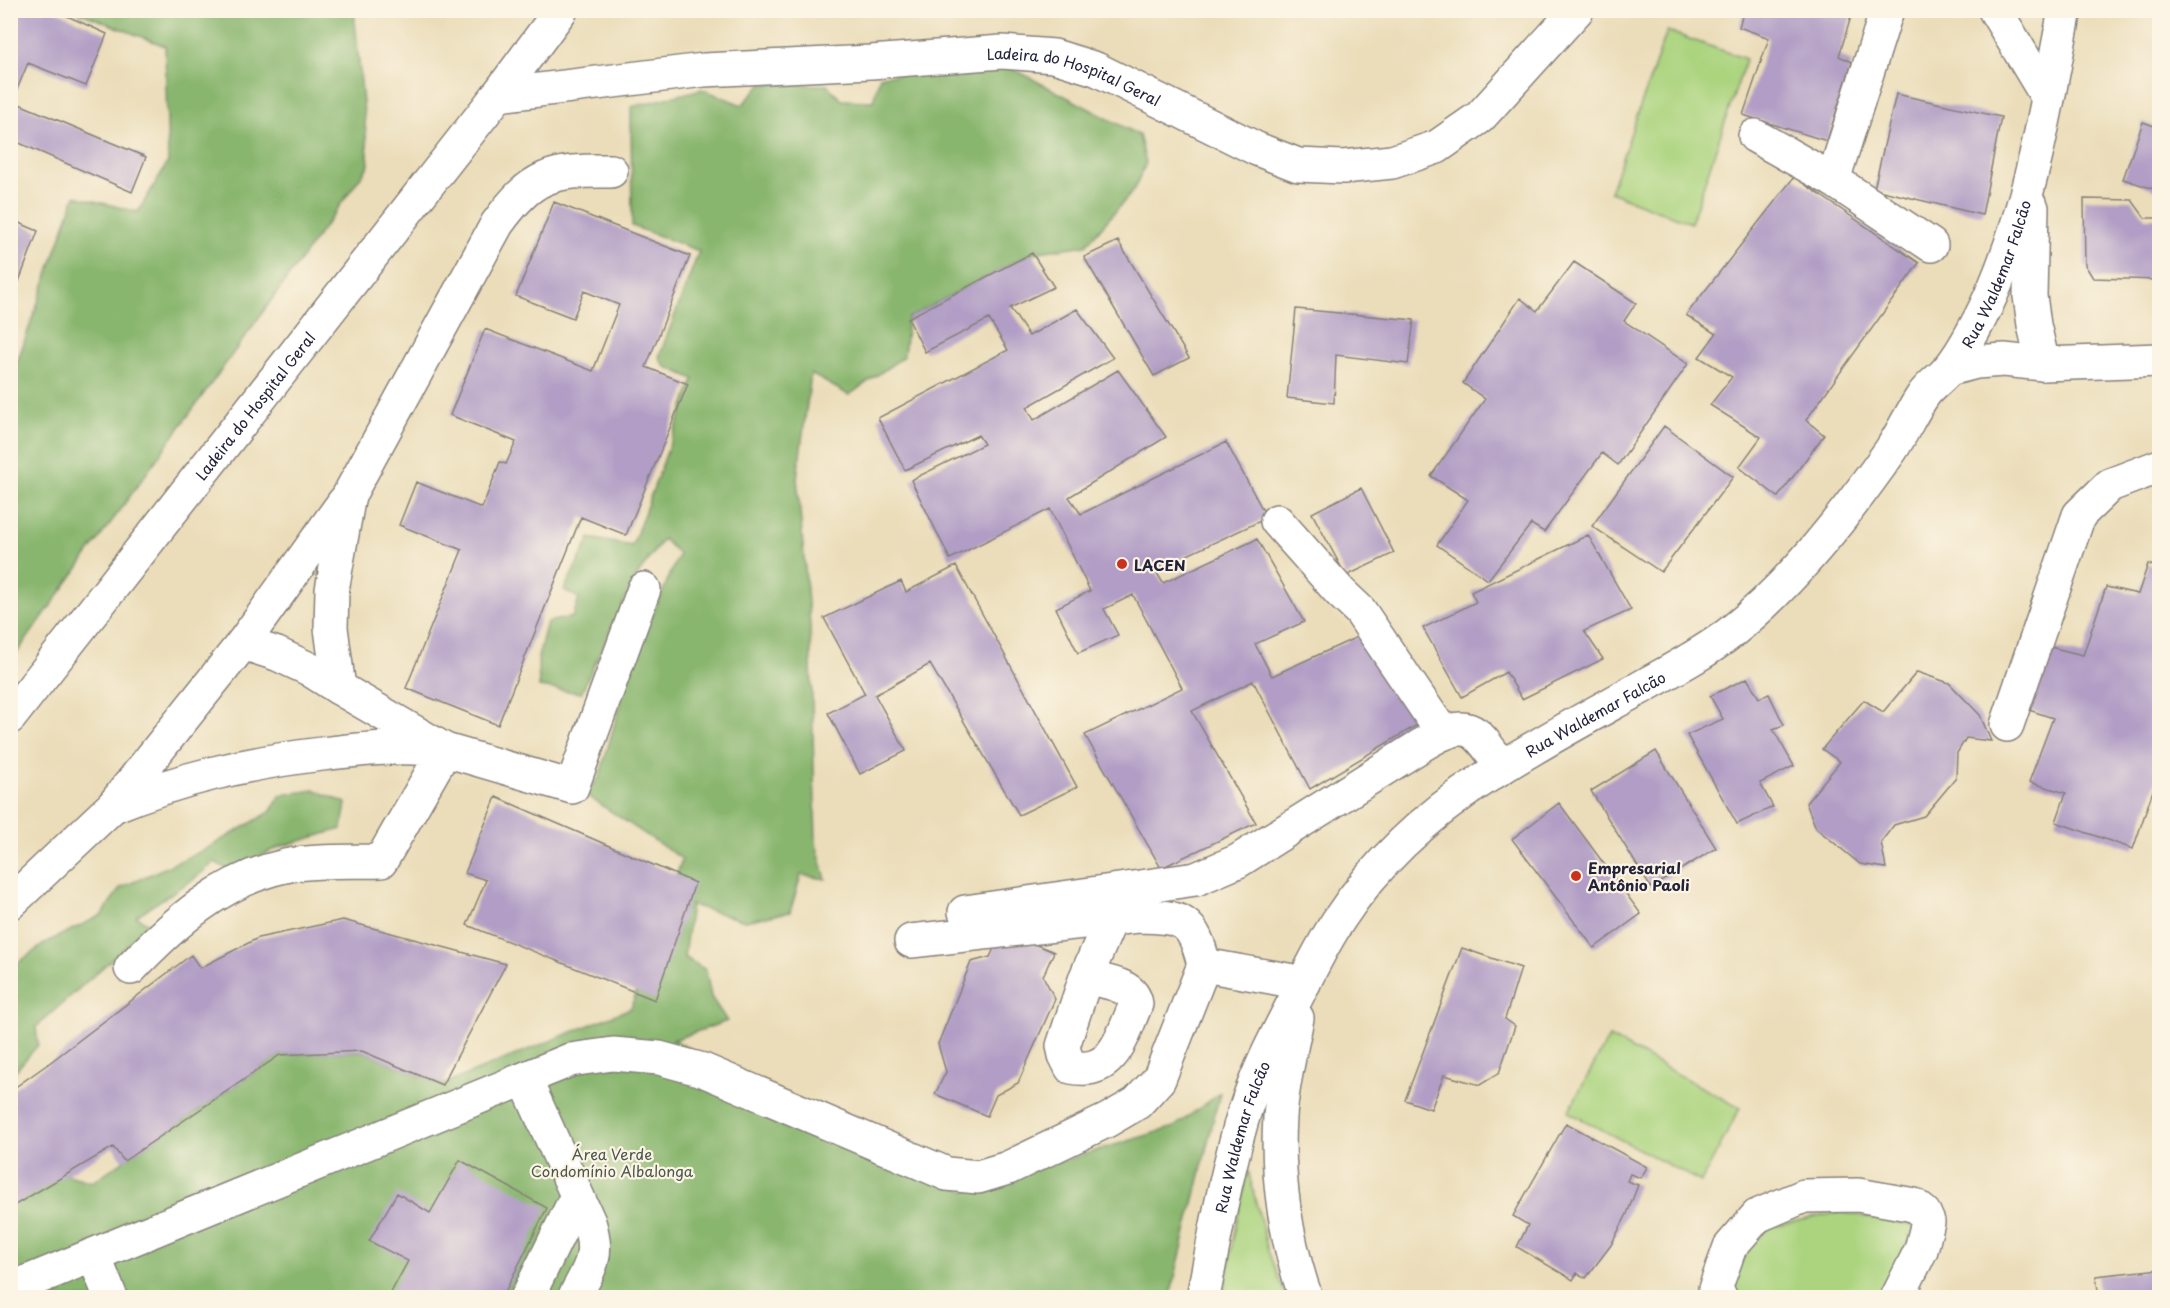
<svg xmlns="http://www.w3.org/2000/svg" width="2170" height="1308" viewBox="0 0 2170 1308" font-family="'Playpen Sans',sans-serif">
  <style>
    .green { fill: #acd47f; stroke: #677b5d; stroke-width: 1.5 }
    .forest { fill: #89b66e; stroke: #566c54; stroke-width: 1.5 }
    .building { fill: #b19dc5 }
    .lines { fill: none; stroke-linecap: round; stroke-linejoin: round }
    .minor-casing { stroke: #86807a; stroke-width: 36 }
    .minor { stroke: #fff; stroke-width: 33 }
    .poi-dot { fill: #c8321e; stroke: #fcf5e5; stroke-width: 2 }
    .labels { text-anchor: middle; dominant-baseline: central; stroke-width: 4.5; stroke-linejoin: round; paint-order: stroke }
    .street-label { font-size: 15px; fill: #22223b; stroke: #fcf5e5 }
    .poi-label { font-size: 15px; font-weight: bold; fill: #22223b; stroke: #fcf5e5; text-anchor: start }
    .park-label { font-size: 15px; fill: #4b574f; stroke: #fcf5e5 }
  </style>
  <rect width="100%" height="100%" fill="#fcf5e5"/>
  <filter id="ink" filterUnits="userSpaceOnUse"><feTurbulence type="fractalNoise" baseFrequency=".0167" numOctaves="2"/><feDisplacementMap in="SourceGraphic" scale="12" xChannelSelector="R" yChannelSelector="G"/><feConvolveMatrix kernelMatrix="1 2 1 2 8 2 1 2 1" color-interpolation-filters="sRGB"/></filter>
  <filter id="wash" filterUnits="userSpaceOnUse"><feTurbulence type="fractalNoise" baseFrequency=".008" numOctaves="4" result="noise"/><feDisplacementMap in="SourceGraphic" scale="24" xChannelSelector="R" yChannelSelector="G"/><feGaussianBlur stdDeviation="1.35" result="paint"/><feColorMatrix in="noise" values="0 0 0 0 0 0 0 0 0 0 0 0 0 0 0 0 0 1.4 0 .05"/><feComposite in="paint" operator="in"/></filter>
  <g filter="url(#wash)">
    <rect width="100%" height="100%" fill="#ebddb9"/>
    <path class="green" d="M1667,31L1746,59L1691,223L1610,192Z
      M1609,1037L1740,1108L1701,1182L1568,1112Z
      M1248,1170L1268,1251L1286,1297H1223L1234,1234Z
      M1841,1212L1915,1226L1881,1297L1732,1298L1728,1290L1744,1249L1772,1226Z"/>
    <path class="forest" d="M76,11H354L369,165L11,661V380L75,196L138,212L168,162L165,46Z
      M1004,64L1139,135L1146,163L1134,190L1086,245L1032,253L908,318L904,356L849,395L811,374L797,478L810,625L816,844L826,879L801,875L790,912L745,921L691,905L684,957L706,970L711,997L727,1021L673,1040L964,1191L1174,1127L1220,1093L1170,1297L11,1298V1188L55,1171L92,1182L280,1055L362,1051L442,1085L631,1008L682,859L585,794L599,778L634,657L679,554L663,539L634,580L581,693L539,687L538,657L547,622L573,617L579,598L564,590L590,538L632,546L694,379L664,366L659,357L699,251L632,226L631,107L702,89L742,105L762,84L827,85L842,100L873,101L880,76Z
      M315,790L346,803L342,829L279,847L230,871L215,862L194,879L136,916L150,925L36,1027L38,1045L11,1076V968L47,942L102,915L120,888L206,849L270,812L281,795Z"/>
    <g id="blocks">
      <path class="building" d="M10,10H54L107,34L86,86L28,63L12,101L146,157L132,192L10,139Z
        M1744,10H1853L1839,56L1852,62L1827,141L1743,115L1769,38L1739,27Z
        M1896,94L2001,117L1982,215L1874,189Z
        M2143,122L2160,128V191L2123,179Z
        M1794,177L1919,263L1806,420L1824,435L1778,497L1739,467L1761,437L1710,405L1732,377L1699,357L1716,334L1686,315Z
        M2084,199L2132,200L2145,218H2160V280L2093,278L2085,265Z
        M554,202L690,256L646,367L688,384L626,535L581,517L498,725L406,688L462,550L399,525L416,482L482,508L500,462L506,464L516,442L450,415L485,329L593,371L619,305L584,291L573,318L516,296Z
        M10,219L38,231L18,284L10,281Z
        M1118,241L1189,358L1154,376L1084,257Z
        M1032,253L1054,287L1010,308L1029,336L1077,309L1113,358L1027,407L1034,420L1118,370L1166,437L1069,497L1081,514L1226,442L1267,518L1155,570L1163,583L1257,539L1304,622L1255,644L1272,676L1366,633L1422,722L1310,789L1253,681L1192,711L1256,823L1161,868L1085,735L1182,688L1133,595L1104,609L1118,635L1078,653L1056,608L1090,591L1050,509L950,559L911,480L984,444L978,435L905,470L878,418L1008,350L989,319L925,352L908,318Z
        M1574,262L1636,303L1624,321L1688,364L1618,465L1602,453L1544,532L1531,524L1488,580L1437,545L1468,500L1431,476L1485,399L1463,383L1520,298L1537,311Z
        M1296,309L1414,320L1408,364L1336,355L1334,403L1287,398Z
        M1664,426L1733,477L1661,572L1592,526Z
        M1361,488L1394,553L1346,576L1312,513Z
        M1588,535L1631,610L1584,631L1603,659L1522,699L1506,672L1462,697L1423,628L1476,602L1471,592Z
        M2148,564L2160,568V770L2133,849L2056,822L2066,793L2029,782L2053,718L2029,710L2050,647L2083,655L2106,587L2138,594Z
        M956,566L1077,787L1019,815L930,664L875,695L906,751L860,774L828,713L865,694L824,618L901,581L906,592Z
        M1917,672L1949,683L1980,715L1991,741L1966,738L1957,753L1956,778L1924,816L1894,825L1881,842L1886,868L1860,864L1816,828L1806,803L1840,762L1822,749L1864,700L1883,712Z
        M1747,678L1759,698L1769,694L1784,725L1773,729L1794,766L1760,783L1773,807L1737,824L1687,735L1723,719L1710,696Z
        M1656,751L1716,848L1651,888L1591,791Z
        M496,797L695,883L655,1000L467,925L486,880L465,873Z
        M1559,803L1641,914L1594,948L1512,839Z
        M343,920L506,964L442,1085L362,1051L280,1055L124,1161L113,1147L10,1208V1091L48,1064L191,955L200,968L258,938Z
        M1002,931L1054,952L1043,976L1055,999L1018,1083L996,1095L987,1116L935,1094L946,1072L938,1044L971,962L990,957Z
        M1462,948L1521,968L1505,1019L1515,1026L1499,1073L1480,1085L1444,1075L1431,1109L1405,1100Z
        M1566,1123L1647,1167L1641,1178L1630,1174L1627,1181L1638,1185L1627,1214L1611,1245L1586,1278L1577,1273L1573,1280L1517,1247L1528,1225L1513,1216Z
        M460,1160L547,1208L502,1298H388L408,1261L369,1241L397,1193L430,1213Z
        M2160,1269V1298H2099L2096,1276Z"/>
    </g>
  </g>
  <g filter="url(#ink)">
    <use href="#blocks" fill-opacity="0" stroke="#86807a" stroke-width="1.5"/>
    <g class="lines">
      <defs>
        <g id="minor">
          <path d="M1995,10L2048,98"/>
          <path id="s1" d="M498,95L704,70L871,62L1002,52L1054,56L1096,69L1257,149L1298,165L1343,167L1392,162L1437,147L1480,117L1577,10"/>
          <path d="M1755,136L1833,180L1931,245"/>
          <path d="M1833,180L1887,10"/>
          <path d="M2032,208L2030,296L2034,325L2043,364"/>
          <path d="M1949,369L1976,362L2004,360L2043,364L2160,360"/>
          <path d="M1277,521L1340,592L1360,611L1442,732"/>
          <path d="M243,643L277,654L309,669L339,688L445,750L572,787L644,589"/>
          <path d="M339,688L331,628L332,590L349,495L497,224C532,175 551,170 611,171"/>
          <path id="s2" d="M10,717L498,95L561,10"/>
          <path d="M2007,725L2079,515L2110,485L2160,466"/>
          <path d="M113,806C182,778 247,763 322,754C363,749 403,745 445,750L381,861C349,862 316,860 285,866C221,880 174,923 131,968"/>
          <path d="M10,903L113,806L243,643L344,502"/>
          <path d="M965,912L1196,879L1238,861L1425,743C1470,716 1476,730 1502,767"/>
          <path d="M911,941L1138,916C1183,917 1193,919 1204,965"/>
          <path d="M1086,977C1103,982 1133,983 1136,1004C1122,1036 1114,1076 1071,1067L1065,1055L1063,1046L1086,977L1111,919"/>
          <path d="M1297,1018C1291,1050 1282,1084 1280,1117C1276,1177 1286,1241 1306,1298"/>
          <path d="M525,1079L589,1222C600,1257 590,1267 574,1298"/>
          <path d="M94,1256L111,1298"/>
          <path d="M10,1289L570,1060L613,1054L659,1058L703,1070L947,1174L978,1177L1008,1168L1108,1120L1137,1103L1159,1079L1204,965L1304,983"/>
          <path d="M527,1298L577,1196"/>
          <path id="s3" d="M1203,1298C1214,1239 1225,1180 1241,1123C1253,1081 1273,1042 1293,1004C1308,975 1322,944 1340,918C1378,860 1428,815 1485,778C1535,745 1588,717 1640,688C1670,671 1703,654 1730,633C1792,584 1846,514 1891,450C1903,432 1912,411 1924,394C1931,385 1940,379 1947,371C1963,354 1986,308 1995,286C2032,198 2047,104 2065,10"/>
          <path d="M1721,1298L1715,1289L1730,1247L1757,1216L1804,1196L1858,1195L1914,1205L1924,1213L1928,1222L1921,1250L1897,1298"/>
        </g>
      </defs>
      <use href="#minor" class="minor-casing"/>
      <use href="#minor" class="minor"/>
    </g>
  </g>
  <g class="poi-dot">
    <circle cx="1122" cy="564" r="6"/>
    <circle cx="1576" cy="876" r="6"/>
  </g>
  <g class="labels">
    <g class="street-label">
      <text stroke="none"><textPath href="#s1" startOffset="582">Ladeira do Hospital Geral</textPath></text>
      <text stroke="none"><textPath href="#s3" startOffset="1347">Rua Waldemar Falcão</textPath></text>
      <text stroke="none"><textPath href="#s2" startOffset="396">Ladeira do Hospital Geral</textPath></text>
      <text stroke="none"><textPath href="#s3" startOffset="738">Rua Waldemar Falcão</textPath></text>
      <text stroke="none"><textPath href="#s3" startOffset="166">Rua Waldemar Falcão</textPath></text>
    </g>
    <g class="poi-label">
      <text x="1134" y="564">LACEN</text>
      <text x="1588" y="867">Empresarial<tspan x="1588" dy="17">Antônio Paoli</tspan></text>
    </g>
    <g class="park-label">
      <text x="612" y="1153">Área Verde<tspan x="612" dy="17">Condomínio Albalonga</tspan></text>
    </g>
  </g>
  <rect width="2170" height="1308" fill="none" stroke="#fcf5e5" stroke-width="36"/>
</svg>
